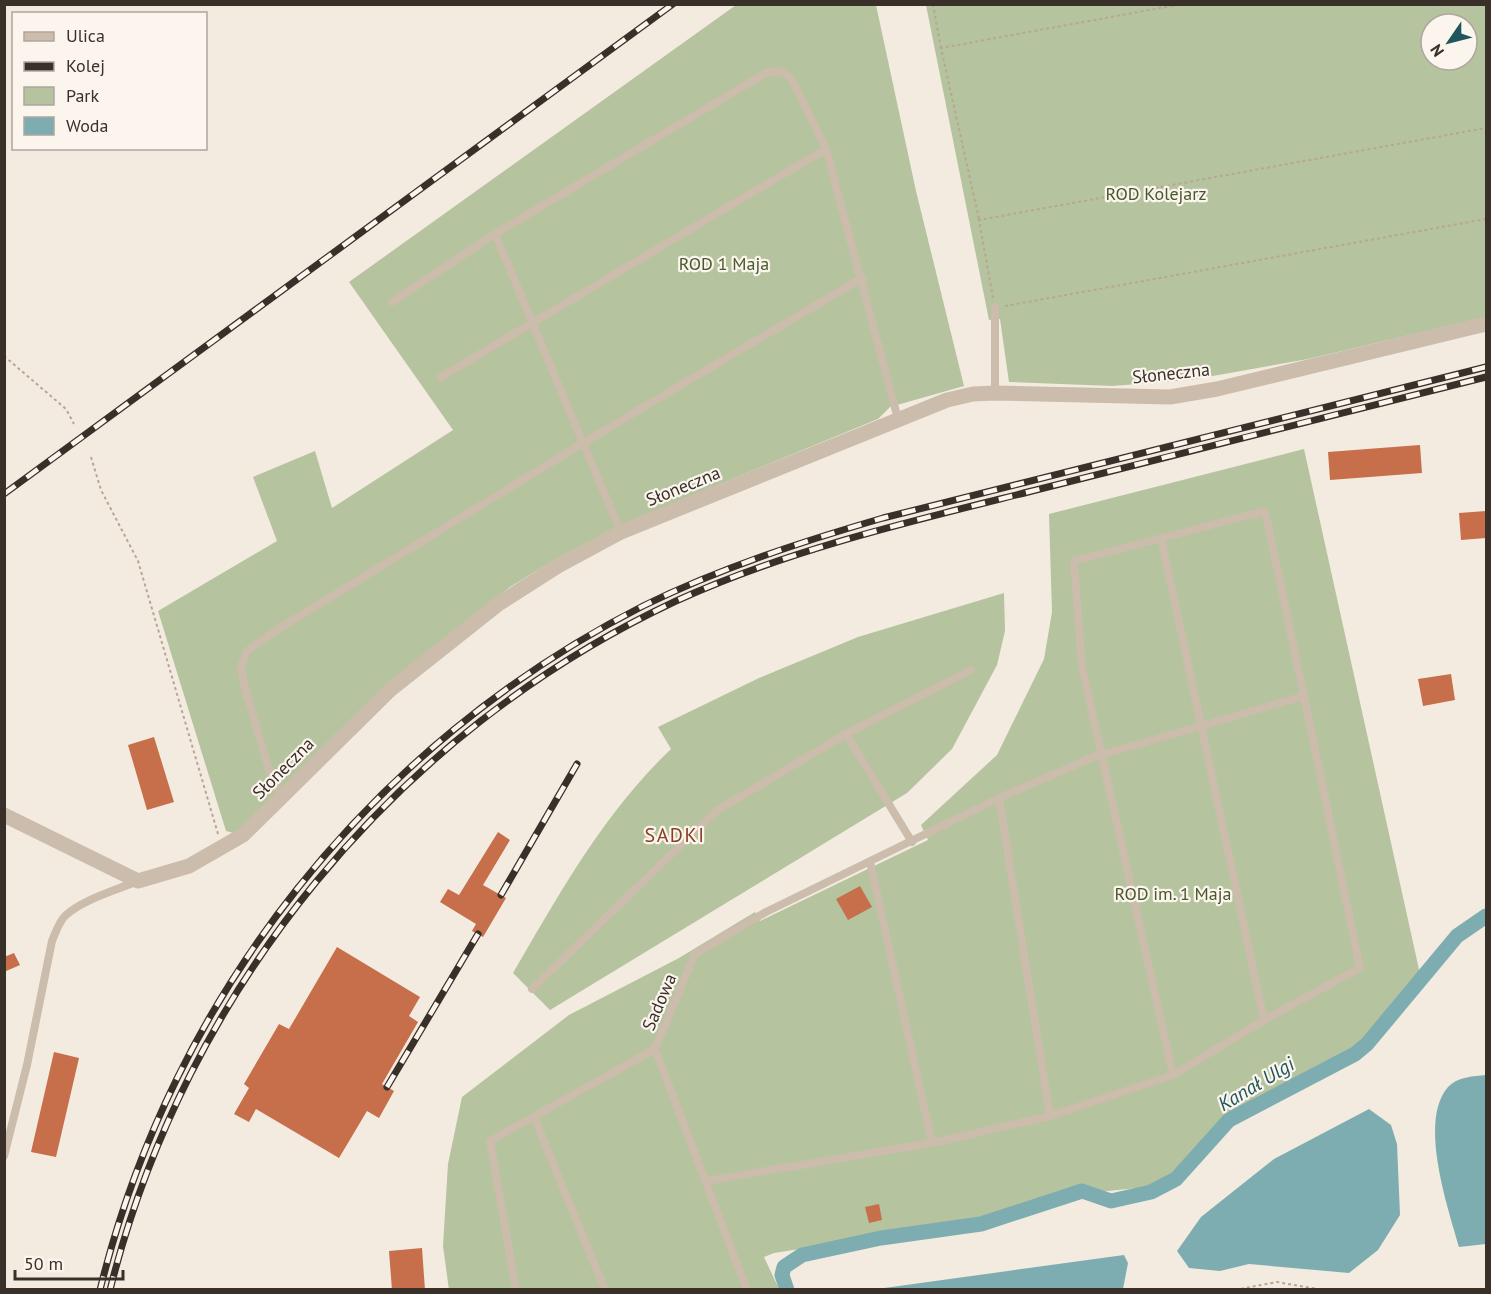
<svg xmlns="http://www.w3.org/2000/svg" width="1491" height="1294" viewBox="0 0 1491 1294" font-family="'PT Sans',sans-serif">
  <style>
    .green { fill: #b5c39f; fill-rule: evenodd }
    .water { fill: #7eadb1 }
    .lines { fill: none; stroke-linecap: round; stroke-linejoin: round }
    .canal { stroke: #7eadb1; stroke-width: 15 }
    .building { fill: #c76e4a }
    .path { stroke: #b8a695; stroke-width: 2; stroke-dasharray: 3 3; stroke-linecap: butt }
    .lane { stroke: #ccbcab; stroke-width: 8 }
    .street { stroke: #ccbcab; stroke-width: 15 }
    .rail-casing { stroke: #3a302a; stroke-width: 7 }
    .rail { stroke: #fbf5ed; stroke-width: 4.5; stroke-dasharray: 14; stroke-linecap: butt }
    .labels { text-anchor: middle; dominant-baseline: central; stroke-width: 4.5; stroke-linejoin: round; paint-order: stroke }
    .park-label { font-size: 18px; fill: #47592d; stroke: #fbf5ed }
    .street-label { font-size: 18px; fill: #3a302a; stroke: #fbf5ed }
    .neighbourhood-label { font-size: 20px; letter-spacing: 1.5px; fill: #8a3f22; stroke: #fbf5ed }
    .water-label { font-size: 20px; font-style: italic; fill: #1f565c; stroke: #fbf5ed }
  </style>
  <rect width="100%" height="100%" fill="#f3ebe0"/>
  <path class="green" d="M736,5H876L916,191L964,386L890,407L878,419L618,526L556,559L510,587L379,694L237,834L226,831L158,611L277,541L253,477L315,451L332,508L453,430L349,282Z
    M926,5H1486V317L1308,359L1190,380L1112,386L1009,382L1000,319L989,320ZM1431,24H1467V60H1431Z
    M1304,449L1420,974L1362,1045L1225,1118L1180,1173L1159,1186L1066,1195L979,1221L774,1253L764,1257L779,1289L449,1290L443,1246L448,1164L462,1097L569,1015L679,958L755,912L760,921L928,840L921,825L997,755L1044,659L1052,612L1049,514Z
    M1004,593L1005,631L997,665L952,749L907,793L550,1010L513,973C560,893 603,814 671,749L658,727L759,678L858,637Z"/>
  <path class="water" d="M1486,1075V1244L1459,1247C1448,1208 1418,1121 1448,1087C1457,1077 1474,1076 1486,1075Z
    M1369,1109L1391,1125L1397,1144L1400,1215L1378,1250L1349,1273L1249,1264L1220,1271L1189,1268L1177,1251L1201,1217L1274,1159Z
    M1124,1255L1128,1263L1123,1289H877Z"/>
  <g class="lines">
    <path class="canal" d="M787,1290L782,1275L784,1267L802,1255L881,1238L981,1224L1082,1191L1111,1201L1151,1192L1176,1179L1229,1120L1355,1054L1367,1044L1457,936L1486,916"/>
  </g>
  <path class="building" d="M1420,445L1422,473L1330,480L1328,452Z
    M1486,511V538L1461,540L1459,513Z
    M1451,674L1455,700L1423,706L1418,679Z
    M154,737L174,802L147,810L128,745Z
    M498,832L510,840L483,885L506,898L483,937L472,931L476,924L440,902L448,889L459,895Z
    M860,886L872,907L848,920L836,899Z
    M337,947L420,997L409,1016L418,1022L382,1084L394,1091L379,1118L367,1111L339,1158L256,1109L249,1122L234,1114L249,1088L244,1084L279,1024L289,1029Z
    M14,953L20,965L4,972V957Z
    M54,1052L79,1058L56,1157L31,1152Z
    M879,1204L882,1220L869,1223L865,1207Z
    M422,1248L425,1290H392L389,1251Z"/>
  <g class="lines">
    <path class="path" d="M933,4L941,48
      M979,219L941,48L1182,4
      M993,298L979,220L1486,128
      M1005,306L1486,219
      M4,356L66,409L74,424
      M91,457L101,490L138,561L218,834
      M1235,1290L1277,1282L1323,1290"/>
    <path class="lane" d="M862,278L583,443L495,234L766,73L780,71L791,78L826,149L898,419
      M392,302L495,234
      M995,307V393
      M441,377L826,149
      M1161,538L1264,1020L1360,968L1304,696
      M846,734L912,842
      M282,796L272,780L244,685L241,667L247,651L280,628L583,443L621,532
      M999,798L1050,1116L1173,1075
      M870,862L932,1143L1050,1116
      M532,989L716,811L846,734L971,670
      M534,1117L605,1290
      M4,1156L27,1065L52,941C56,932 59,921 66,915C84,899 115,891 137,881
      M706,1181L932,1143
      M516,1290L490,1141L655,1049
      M747,1290L655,1049L695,954L766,912L999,798L1096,756L1101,755L1304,696L1265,511L1074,561L1082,667L1173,1075L1264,1020"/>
    <path class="street" d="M4,815L138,881L189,866L243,835L391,689L497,605L558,566L621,532L947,400L973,394L995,393L1170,397L1217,389L1486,324"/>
    <defs>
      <path id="rail" d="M4,494L673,4
        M501,895L577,764
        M387,1087L478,934
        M100,1290C172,995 373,743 643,606C720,568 801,542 883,518L1486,367
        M110,1290C185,989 396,732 676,601C792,548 917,520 1040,489C1189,451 1338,414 1486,377"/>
    </defs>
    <use href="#rail" class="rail-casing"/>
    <use href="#rail" class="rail"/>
  </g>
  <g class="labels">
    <g class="park-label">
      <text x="1156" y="193">ROD Kolejarz</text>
      <text x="724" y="263">ROD 1 Maja</text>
      <text x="1173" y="893">ROD im. 1 Maja</text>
    </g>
    <g class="street-label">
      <text transform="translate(1171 373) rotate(-6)">Słoneczna</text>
      <text transform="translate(683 486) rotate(-22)">Słoneczna</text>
      <text transform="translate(283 768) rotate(-45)">Słoneczna</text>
      <text transform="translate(659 1002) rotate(-67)">Sadowa</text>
    </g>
    <g class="neighbourhood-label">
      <text x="675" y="835">SADKI</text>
    </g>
    <g class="water-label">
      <text transform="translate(1256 1084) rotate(-31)">Kanał Ulgi</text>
    </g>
  </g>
  <rect width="1491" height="1294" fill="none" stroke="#3a302a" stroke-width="12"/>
  <rect x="12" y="12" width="195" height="138" fill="#fbf5ed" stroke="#aea69f" stroke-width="1.5"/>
  <rect x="24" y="32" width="30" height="9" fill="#ccbcab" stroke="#aea69f" stroke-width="1.5"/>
  <text x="66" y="42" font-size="18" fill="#3a302a">Ulica</text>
  <rect x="24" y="62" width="30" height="9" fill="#3a302a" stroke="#aea69f" stroke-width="1.5"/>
  <text x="66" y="72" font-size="18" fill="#3a302a">Kolej</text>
  <rect x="24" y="87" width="30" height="18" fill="#b5c39f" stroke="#aea69f" stroke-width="1.5"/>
  <text x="66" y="102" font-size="18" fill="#3a302a">Park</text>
  <rect x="24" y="117" width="30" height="18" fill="#7eadb1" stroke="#aea69f" stroke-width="1.5"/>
  <text x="66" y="132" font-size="18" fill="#3a302a">Woda</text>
  <g transform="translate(1449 42) rotate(235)"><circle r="28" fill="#fbf5ed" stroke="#aea69f" stroke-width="1.5"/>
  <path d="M0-4.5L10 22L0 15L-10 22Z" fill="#1f565c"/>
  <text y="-9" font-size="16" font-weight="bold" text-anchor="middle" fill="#3a302a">N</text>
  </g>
  <path d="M15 1270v9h108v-9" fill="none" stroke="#3a302a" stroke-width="3"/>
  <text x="24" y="1270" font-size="18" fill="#3a302a" stroke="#fbf5ed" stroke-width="4.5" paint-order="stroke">50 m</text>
</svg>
